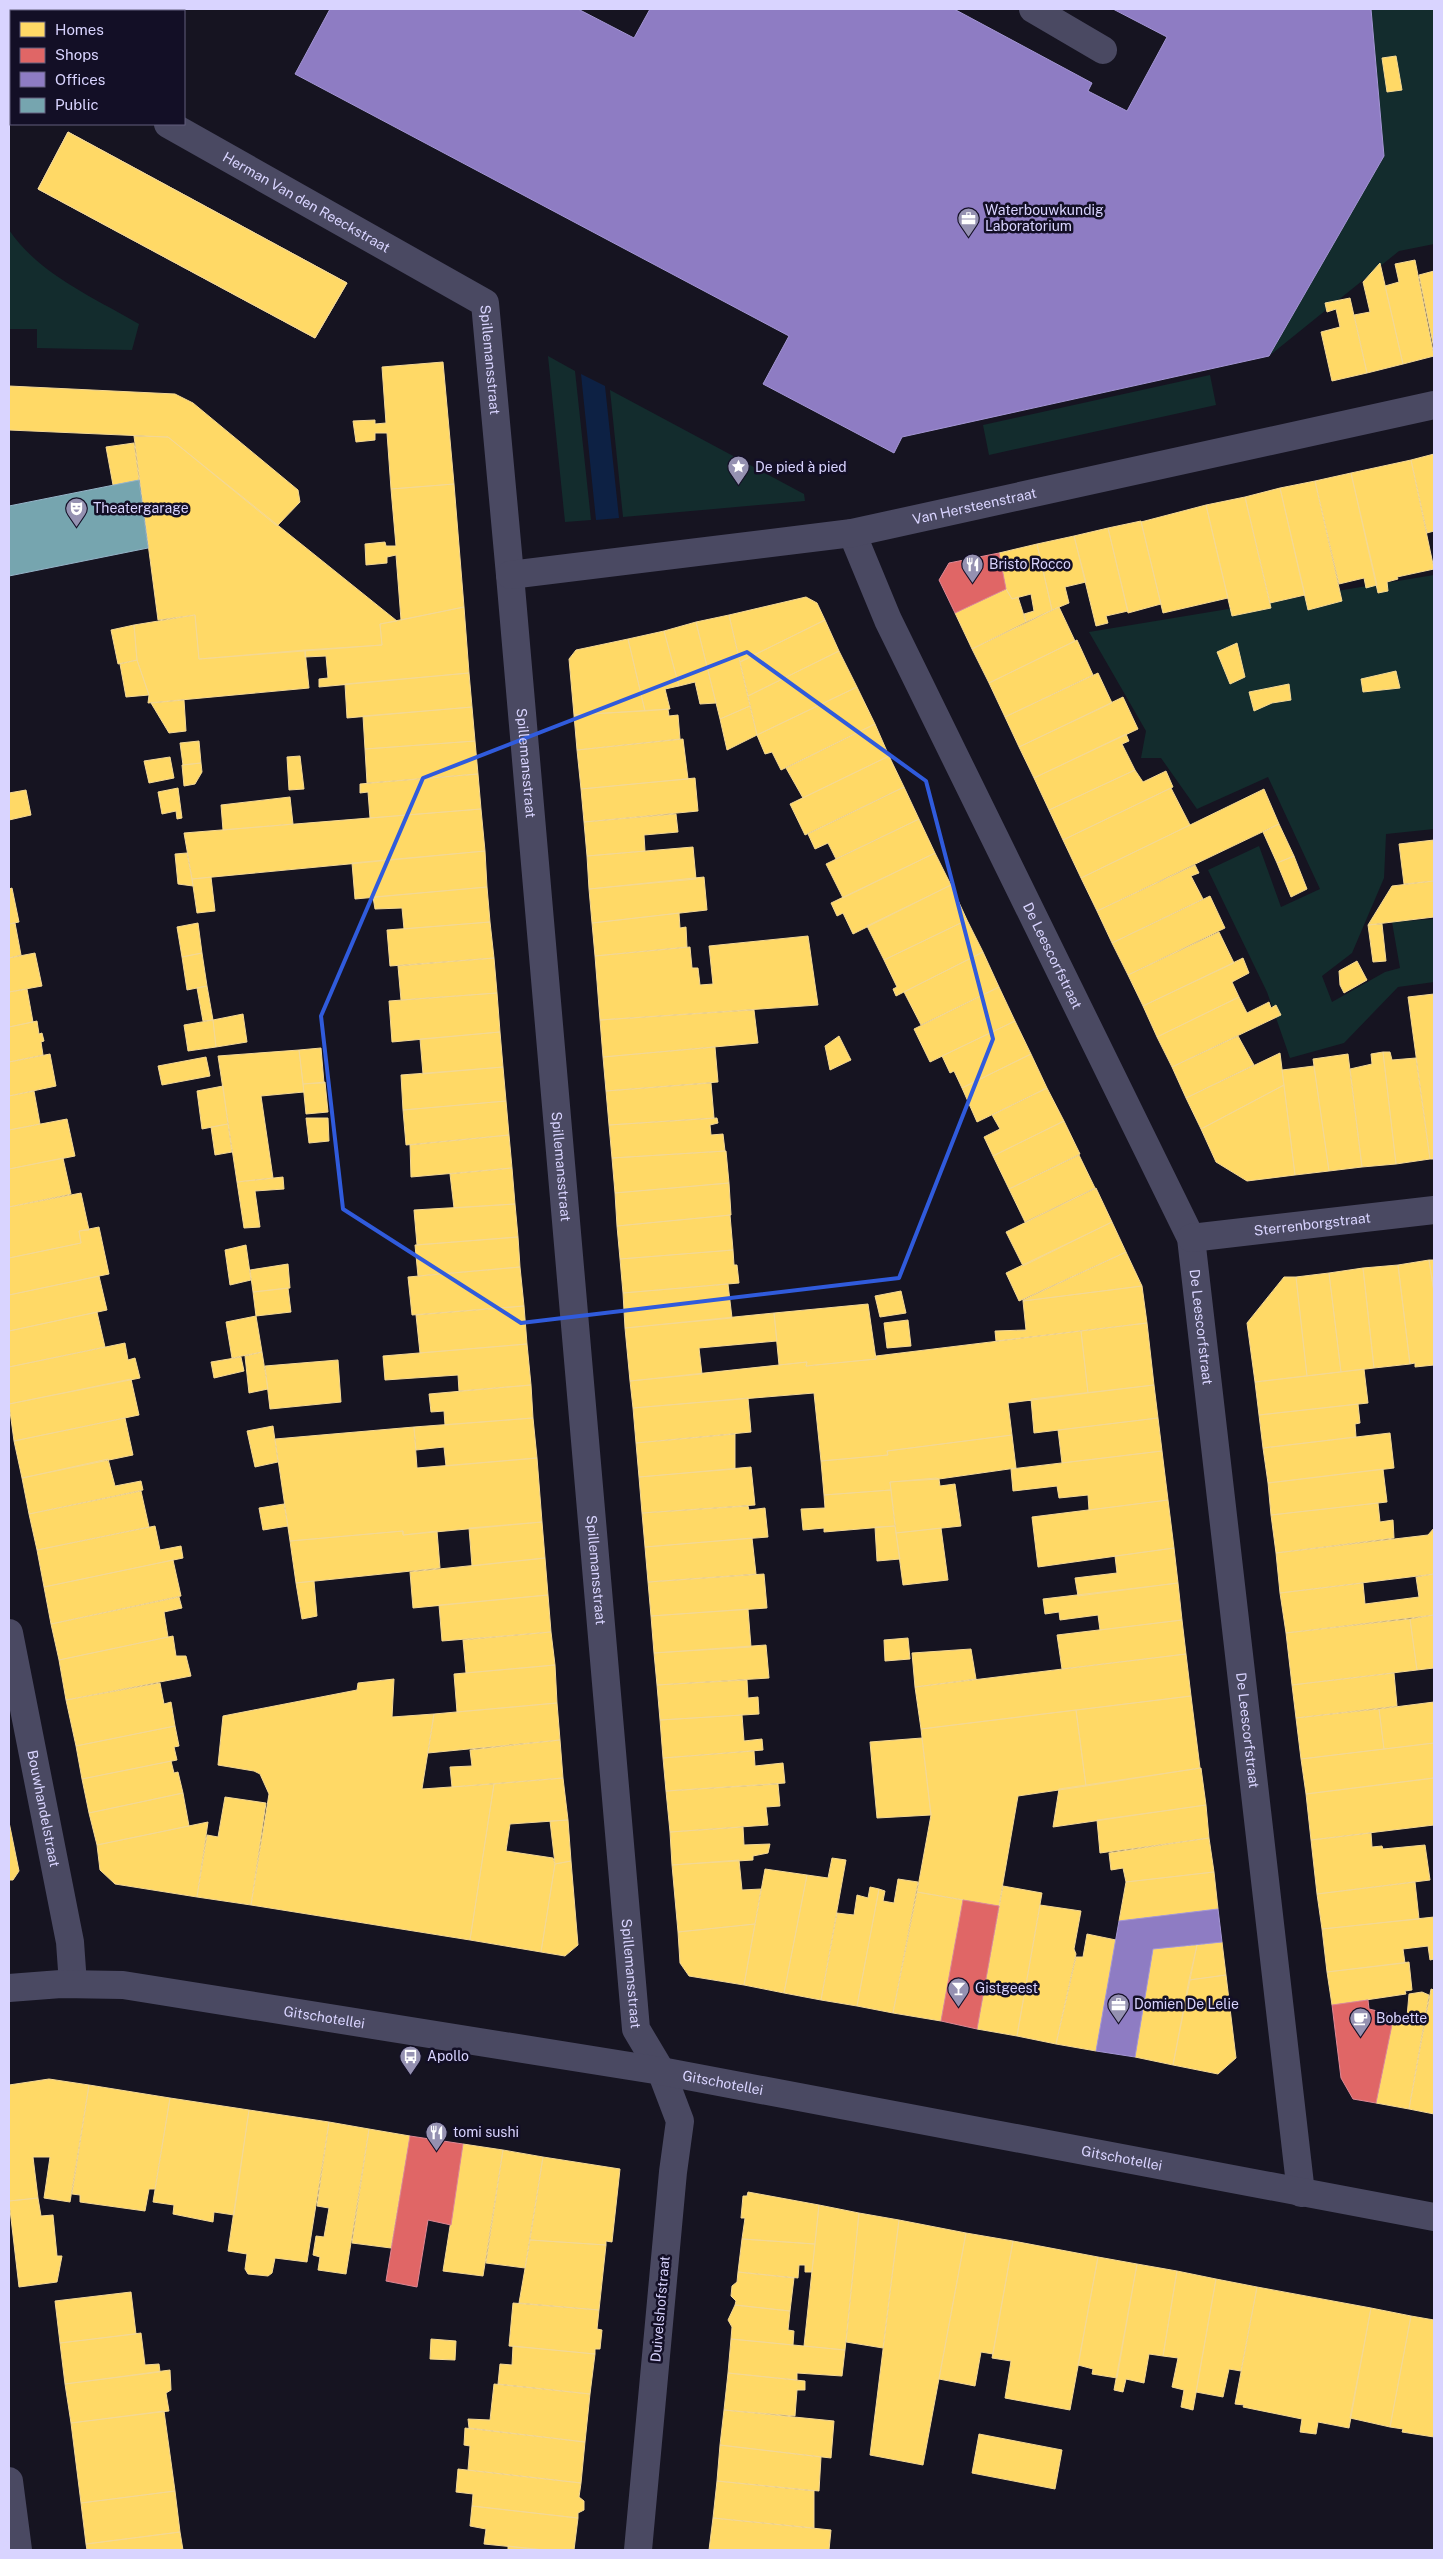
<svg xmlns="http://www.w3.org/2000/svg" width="1443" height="2559" viewBox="0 0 1443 2559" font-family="'Public Sans',sans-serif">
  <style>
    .green { fill: #132c2d }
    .water { fill: #0d2144 }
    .homes { fill: #ffd966; stroke: #f4d894 }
    .shops { fill: #e06666; stroke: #de8794 }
    .offices { fill: #8e7cc3; stroke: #a496d5 }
    .public { fill: #76a5af; stroke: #94b3c7 }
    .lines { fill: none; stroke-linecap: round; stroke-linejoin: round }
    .minor { stroke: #4a4962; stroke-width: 28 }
    .marked { fill: none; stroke: #305bdc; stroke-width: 4; stroke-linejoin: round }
    .labels { text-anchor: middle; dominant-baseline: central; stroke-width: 5; stroke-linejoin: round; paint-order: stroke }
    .street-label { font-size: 14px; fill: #d9d4ff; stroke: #130f26 }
    .poi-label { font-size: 14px; fill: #d9d4ff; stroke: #130f26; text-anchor: start }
  </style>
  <rect width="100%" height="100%" fill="#161421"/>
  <path class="green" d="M1371,9H1434V244L1399,251L1269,356L1384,156Z
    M9,230C40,275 93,297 139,324L132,350L37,348V329H9Z
    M548,356L575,371L591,520L565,522Z
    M1210,375L1216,405L989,455L983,425Z
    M610,390L804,494L805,501L623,517Z
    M1434,575V829L1386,834L1384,878L1352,953L1322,976L1332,1002L1385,972L1400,968L1392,922L1434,919V982L1398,987L1344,1043L1290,1058L1267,992L1208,870L1259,846L1281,907L1320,889L1268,777L1197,809L1161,758H1141L1146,731L1089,632Z"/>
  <path class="water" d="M581,374L605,386L619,518L596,520Z"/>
  <path class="homes" d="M1396,56L1402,90L1387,92L1382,58Z
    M68,132L347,283L315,338L38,189Z
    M68,132L347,283L315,338L38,189Z
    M1415,260L1434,356L1403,364L1385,286L1399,282L1395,264Z
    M1380,263L1403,364L1367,373L1354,315L1370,312L1363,282Z
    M1434,271V349L1419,275Z
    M1350,298L1367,373L1332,381L1321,332L1340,327L1336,309L1327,312L1325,303Z
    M443,362L454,484L391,489L387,433H375V440L356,442L353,421L375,420V424L386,423L382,367Z
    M9,386L175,394L193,403L298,490L300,502L277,526L168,437L9,430Z
    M134,436L168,437L397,621L380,624L382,645L199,659L195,615L158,620Z
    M134,443L139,480L113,485L106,447Z
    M1434,454V531L1427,533L1411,460Z
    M1411,460L1434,569L1397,577L1398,579L1387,582L1388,591L1378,593L1351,473Z
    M1351,473L1377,585L1366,588L1364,578L1339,584L1315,481Z
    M1315,481L1342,601L1308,610L1280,488Z
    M454,484L464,607L401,620L396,555L387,557V563L366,565L365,544L385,542L386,546H396L391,489Z
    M1280,488L1305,595L1270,603L1245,497Z
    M1245,497L1271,608L1232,616L1206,505Z
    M1206,505L1228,598L1163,613L1141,522Z
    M1141,521L1161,604L1128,613L1108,528Z
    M1108,528L1128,611L1106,616L1108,623L1096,626L1074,536Z
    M1074,536L1086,582L1065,587L1069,603L1052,610L1037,544Z
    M1037,544L1052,610L1026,622L1024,614L1034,611L1031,594L1012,599L1006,589L999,553Z
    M1006,589L1012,599L1018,597L1026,622L972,649L955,613Z
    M806,597L817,603L825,620L740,662L729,615Z
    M464,607L469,673L319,687V679L328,678L326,656L305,657V650L382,645L380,624Z
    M1059,607L1075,641L989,683L972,649Z
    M195,615L199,659L305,650L309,688L148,703L149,695L137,660L134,625Z
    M729,615L750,706L720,719L696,622Z
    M825,620L839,651L748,696L740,662Z
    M696,622L716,703L700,704L695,682L679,686L664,631Z
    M134,625L137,660L118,664L111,630Z
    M664,631L679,686L665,689L670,709L645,711L628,639Z
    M628,639L645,711L574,715L569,659L576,650Z
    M1077,640L1093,675L1005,717L989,683Z
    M1237,643L1245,677L1230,684L1217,652Z
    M839,651L857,687L757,735L748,696Z
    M137,660L149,695L126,697L120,664Z
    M1396,671L1400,688L1363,692L1361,679Z
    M469,673L472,707L347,718L345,684Z
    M1098,673L1112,703L1019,747L1005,717Z
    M1289,684L1291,700L1272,703L1254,711L1249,692Z
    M857,687L875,724L781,770L772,752L765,754L757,735Z
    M1123,697L1138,729L1034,778L1019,747Z
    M184,700L186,731L169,733L151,703Z
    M750,706L757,735L727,750L720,719Z
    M472,707L475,741L365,749L363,716Z
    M668,709L669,716L678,715L680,739L577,750L574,715Z
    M875,724L889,756L803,798L786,768Z
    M1126,734L1129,741L1122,744L1135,770L1049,810L1034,778Z
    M683,739L688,779L581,789L577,750Z
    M199,741L201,763L183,765L180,743Z
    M475,741L478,774L367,783L365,749Z
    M300,756L304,789L289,790L287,757Z
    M889,756L904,787L805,835L790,804Z
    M170,757L174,778L149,783L144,761Z
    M201,763L202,772L195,784L184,786L182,765Z
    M1135,770L1143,782L1166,771L1173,787L1063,840L1049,810Z
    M478,774L481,809L370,818L368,792L360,793V784Z
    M695,778L698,811L584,822L581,789Z
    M904,787L919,819L836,859L828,843L815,849L808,834Z
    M178,788L182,818L177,819L176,811L162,814L158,792Z
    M1171,788L1190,825L1081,878L1063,840Z
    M1264,789L1279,824L1097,911L1081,878Z
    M26,790L31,815L9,820V793Z
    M290,797L293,824L223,830L221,805Z
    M481,809L485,851L192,879L184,833Z
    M676,814L678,832L644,835L645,851L587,856L584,822Z
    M919,819L935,853L843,898L826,864Z
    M1279,824L1294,856L1277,863L1263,832Z
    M1434,840V881L1404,884L1399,844Z
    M693,847L696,879L589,889L587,856Z
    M485,851L487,887L355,899L352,863Z
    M187,853L192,879L193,886L178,884L175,854Z
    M935,853L951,885L853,934L843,913L837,916L831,903Z
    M1294,856L1307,889L1291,897L1277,863Z
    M1195,865L1199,873L1191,876L1203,899L1112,943L1097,911Z
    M211,877L215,911L197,913L192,879Z
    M704,877L707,910L592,923L589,889Z
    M1434,881V917L1368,925L1392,886Z
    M951,885L967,920L884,960L867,926Z
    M487,887L490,922L404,929L402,908L375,909L373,897Z
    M12,888L19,922L9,924V889Z
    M1210,896L1225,928L1128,975L1112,943Z
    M679,913L680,928L686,927L687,947L595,956L592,923Z
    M967,920L983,952L896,996L893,989L897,987L884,960Z
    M490,922L494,958L390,966L387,930Z
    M15,923L21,955L9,958V924Z
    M198,923L202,953L182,957L177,927Z
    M1382,924L1386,961L1373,962L1368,925Z
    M1219,932L1234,963L1143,1006L1128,975Z
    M808,936L818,1005L600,1020L595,956L690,947L692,968H698L700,985L713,984L709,946Z
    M983,952L999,987L921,1025L904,992Z
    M35,953L42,986L9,992V958Z
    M202,953L207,986L187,990L182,957Z
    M494,958L497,993L401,1000L398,966Z
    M1243,958L1249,973L1232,982L1239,997L1157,1037L1143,1006Z
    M1357,961L1367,980L1344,993L1340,985L1339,971Z
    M207,986L213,1020L203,1021L197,988Z
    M999,987L1015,1021L930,1062L914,1029Z
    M27,989L33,1022L9,1027V992Z
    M497,993L500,1032L392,1042L389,1001Z
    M1434,994V1159H1430L1408,997Z
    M1239,997L1247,1013L1269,1002L1271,1008L1276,1005L1281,1015L1172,1067L1157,1037Z
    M754,1010L758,1043L603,1057L600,1020Z
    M243,1014L247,1042L216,1047L213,1020Z
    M213,1020L216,1047L188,1051L184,1025Z
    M37,1021L39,1034L42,1033L44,1041L41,1042L43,1055L9,1062V1027Z
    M1015,1021L1031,1054L962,1088L954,1071L950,1073L942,1056Z
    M500,1032L503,1067L423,1074L420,1039Z
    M839,1036L851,1060L830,1070L825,1046Z
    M1238,1036L1254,1065L1186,1098L1172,1067Z
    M715,1047L718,1082L606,1091L603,1057Z
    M321,1048L324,1083L303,1084L299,1050Z
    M299,1050L304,1092L261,1096L273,1178L237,1182L218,1056Z
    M1383,1052L1396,1164L1362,1167L1350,1069L1372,1064L1371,1054Z
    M1383,1052H1390L1392,1060L1416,1058L1430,1159L1396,1164Z
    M1280,1053L1284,1085L1201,1129L1186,1098Z
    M50,1054L56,1086L9,1096V1062Z
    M1031,1054L1047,1088L977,1122L962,1088Z
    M1348,1054L1362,1167L1329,1171L1313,1059Z
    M206,1057L210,1076L162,1085L158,1066Z
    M1314,1066L1329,1171L1295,1175L1282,1070Z
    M503,1067L506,1101L403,1110L401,1075Z
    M325,1082L328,1112L306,1114L303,1084Z
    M711,1083L714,1118L609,1125L606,1091Z
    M1284,1085L1295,1175L1247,1181L1216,1162L1201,1129Z
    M223,1086L228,1124L202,1129L197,1091Z
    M1047,1088L1064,1121L993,1156L984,1137L1000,1129L992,1115Z
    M34,1091L40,1124L9,1130V1096Z
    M506,1101L509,1135L406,1145L403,1110Z
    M306,1118H328L329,1141L309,1143Z
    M717,1118L718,1123L710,1125L711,1135L723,1134L725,1151L612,1158L609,1125Z
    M67,1119L75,1156L9,1169V1130Z
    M1064,1121L1080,1154L1009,1189L993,1156Z
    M228,1124L232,1152L215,1155L211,1127Z
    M509,1135L512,1168L411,1177L410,1145Z
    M726,1151L729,1183L615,1193L612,1158Z
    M1079,1155L1095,1188L1025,1222L1009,1189Z
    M63,1158L71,1194L9,1207V1169Z
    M512,1168L515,1204L454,1208L450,1174Z
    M283,1177L284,1189L255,1191L260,1227L244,1228L237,1182Z
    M729,1183L731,1215L617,1226L615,1193Z
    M1096,1188L1112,1222L1023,1266L1006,1232Z
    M81,1193L89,1230L79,1231L81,1243L9,1258V1207Z
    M515,1204L518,1237L417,1245L414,1210Z
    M730,1215L733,1250L620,1259L617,1226Z
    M1112,1222L1126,1252L1019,1301L1006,1273Z
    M99,1227L109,1274L9,1295V1258L81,1243L79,1231Z
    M518,1237L520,1267L418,1276L415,1245Z
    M246,1245L251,1280L230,1285L225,1250Z
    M733,1250L734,1265H737L739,1283L623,1293L620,1259Z
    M1126,1252L1142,1286L1023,1301V1300Z
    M1429,1260L1434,1292V1365L1415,1367V1363L1410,1364L1398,1265Z
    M1429,1260H1434V1292Z
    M288,1264L290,1288L253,1292L250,1270Z
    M1398,1265L1410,1364L1374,1368L1363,1268Z
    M520,1267L524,1306L412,1315L408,1277Z
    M1363,1268L1374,1368L1341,1372L1329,1273Z
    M1329,1273L1341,1372L1307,1376L1296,1277Z
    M99,1276L107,1310L9,1331V1295Z
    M1284,1277H1296L1307,1376L1255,1382L1247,1323Z
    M728,1284L732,1318L625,1328L623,1293Z
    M1142,1286L1147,1323L996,1341L995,1331L1026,1330L1023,1301Z
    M288,1288L291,1312L256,1316L253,1292Z
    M901,1291L906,1313L880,1317L875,1296Z
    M868,1304L876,1359L806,1366L807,1362L779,1365L774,1313Z
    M524,1306L527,1344L420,1353L416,1315Z
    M97,1312L105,1347L9,1367V1331Z
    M774,1313L777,1341L699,1348L702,1374L630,1381L625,1328Z
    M256,1316L262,1352L232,1358L226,1322Z
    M908,1320L911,1346L887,1348L884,1323Z
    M1147,1323L1154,1385L1088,1393L1081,1331Z
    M1081,1331L1088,1393L1008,1403L1012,1435L887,1451L888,1455L821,1461L814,1393L633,1408L630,1381L807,1362L806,1366L876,1359V1356Z
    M125,1343L128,1360L135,1358L140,1378L9,1404V1367Z
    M527,1344L531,1385L459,1391L458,1375L385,1380L383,1356Z
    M262,1352L268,1389L249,1393L245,1356Z
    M241,1357L244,1371L214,1378L211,1362Z
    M338,1360L341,1402L270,1409L265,1366Z
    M1364,1369L1368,1403L1259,1415L1255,1382Z
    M131,1379L139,1415L14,1441L9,1404Z
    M531,1385L533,1418L445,1425L444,1411L431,1412L429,1394Z
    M1154,1385L1158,1418L1034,1433L1031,1399Z
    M748,1398L751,1432L636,1443L633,1408Z
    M1358,1404L1360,1423L1355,1424L1356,1437L1263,1448L1259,1415Z
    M125,1418L133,1455L22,1478L14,1441Z
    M533,1418L537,1458L446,1466L444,1447L416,1450L414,1427Z
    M1158,1418L1162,1451L1062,1463L1058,1430Z
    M273,1426L278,1462L255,1467L247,1431Z
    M414,1427L417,1468L537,1458L542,1522L403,1535V1531L290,1541L275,1439Z
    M1390,1433L1394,1468L1268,1483L1263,1448Z
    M735,1434V1469L639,1477L636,1443Z
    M1012,1435L1016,1468L939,1479L890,1482L891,1490L824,1495L821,1461L888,1455L887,1451Z
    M1162,1451L1168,1500L1089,1510L1088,1495L1059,1498L1057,1486L1013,1491L1011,1469Z
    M108,1459L115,1486L141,1481L143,1490L29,1514L22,1478Z
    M751,1467L755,1505L642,1513L639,1477Z
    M1383,1469L1387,1502L1271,1515L1268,1483Z
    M936,1478L939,1479L940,1486L955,1484L961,1526L896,1533L890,1482Z
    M891,1490L895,1526L824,1532V1528L803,1530L801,1509L825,1508L824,1495Z
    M141,1491L149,1527L37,1550L29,1514Z
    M1168,1500L1174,1548L1038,1567L1032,1517Z
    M1378,1503L1380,1522L1393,1520L1394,1538L1276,1553L1271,1515Z
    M284,1504L288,1526L263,1530L259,1508Z
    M748,1506L749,1510L765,1508L768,1537L645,1547L642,1513Z
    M542,1522L545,1558L472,1566L469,1528Z
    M155,1526L160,1550L181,1546L183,1558L44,1587L37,1550Z
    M895,1526L900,1559L877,1561L875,1527Z
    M941,1528L948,1580L903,1585L896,1533Z
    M1434,1528V1574L1280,1593L1276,1553L1428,1535Z
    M403,1531V1535L437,1531L440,1568L296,1583L290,1541Z
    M752,1538L756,1574L648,1582L645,1547Z
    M1174,1548L1178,1583L1078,1596L1075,1578L1117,1573L1115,1556Z
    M545,1558L548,1595L413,1608L410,1572Z
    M173,1560L181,1596L51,1624L44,1587Z
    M764,1574L767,1608L651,1616L648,1582Z
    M1434,1574V1615L1286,1633L1280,1593L1363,1583L1365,1604L1419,1597L1416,1577Z
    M314,1581L317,1616L302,1619L296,1583Z
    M1178,1583L1182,1620L1100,1630L1098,1615L1060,1620L1059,1612L1045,1614L1043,1599Z
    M548,1595L551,1632L442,1641L439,1605Z
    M179,1597L182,1608L164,1612L168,1637L59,1660L51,1624Z
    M748,1609L751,1647L654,1653L651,1616Z
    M1434,1615V1668L1417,1670L1410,1619Z
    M1410,1619L1417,1670L1292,1685L1286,1633Z
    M1182,1620L1186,1654L1062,1669L1057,1635Z
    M551,1632L555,1665L466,1673L463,1640Z
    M173,1636L176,1656H186L191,1676L66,1700L59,1660Z
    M908,1638L910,1659L885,1661L884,1640Z
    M766,1645L769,1678L657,1685L654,1653Z
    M971,1649L976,1679L915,1687L912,1653Z
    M1186,1654L1191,1696L921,1729L915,1687Z
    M555,1665L557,1703L457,1712L454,1674Z
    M1394,1673L1397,1706L1296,1718L1292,1685Z
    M394,1679L392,1717L434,1714L422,1789L494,1784L470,1940L251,1905L269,1794L260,1774L254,1771L218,1765L223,1716L357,1690L358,1683Z
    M747,1680L748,1698L758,1697L759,1714L660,1720L657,1685Z
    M160,1683L164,1704L171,1702L175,1726L76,1746L66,1700Z
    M1191,1696L1200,1768L1086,1786L1076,1710Z
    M1434,1702V1743L1384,1749L1379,1709Z
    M557,1703L560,1740L428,1753L434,1714Z
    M1379,1709L1384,1749L1301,1759L1296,1718Z
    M1076,1710L1086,1786L1018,1796L999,1906L917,1892L931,1815L921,1729Z
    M742,1715L744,1741L762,1739L763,1750L663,1758L660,1720Z
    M175,1726L179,1746L174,1747L177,1760L82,1779L76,1746Z
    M922,1738L931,1815L877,1818L870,1742Z
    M560,1740L563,1778L452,1787L450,1767L472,1766L470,1750Z
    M1434,1743V1778L1306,1794L1301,1759Z
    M754,1751L755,1766L783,1763L785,1783L666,1791L663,1758Z
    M171,1761L174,1773L178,1772L183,1793L89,1813L82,1779Z
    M1201,1768L1206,1805L1053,1827L1059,1789Z
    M563,1778L568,1820L510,1824L506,1851L553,1858L555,1864L541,1952L470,1940L494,1784Z
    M1434,1778V1825L1311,1840L1306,1794Z
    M778,1784L780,1806L766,1807L768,1825L670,1832L666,1791Z
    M183,1793L189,1826L97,1845L89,1813Z
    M225,1797L266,1803L251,1905L197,1897L207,1835L218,1837Z
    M1206,1805L1209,1838L1100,1853L1097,1820Z
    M568,1820L571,1861L555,1864L550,1821Z
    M9,1822L19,1871L13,1880H9Z
    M208,1822L197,1897L115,1884L100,1870L97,1845Z
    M743,1827L744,1845L770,1844L768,1853L753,1856V1860L672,1865L670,1832Z
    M1371,1833L1372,1847L1382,1846L1383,1849L1425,1845L1430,1880L1317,1894L1311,1840Z
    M1209,1838L1214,1872L1126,1882L1123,1868L1111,1870L1109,1853Z
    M832,1858L846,1860L821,2000L784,1993L807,1875L828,1878Z
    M739,1860L742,1890L761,1889L755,1924L678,1932L672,1865Z
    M571,1861L578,1945L565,1956L541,1952L555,1864Z
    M765,1869L807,1875L784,1993L744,1985Z
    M1214,1872L1218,1909L1119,1921L1126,1882Z
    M898,1879L918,1882L893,2013L857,2006L879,1889L885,1891L883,1901L894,1903Z
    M1415,1882L1419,1919L1322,1929L1317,1894Z
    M1003,1886L1042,1893L1017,2036L977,2029Z
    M870,1887L879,1889L857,2006L821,2000L837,1913L854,1915L857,1895L868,1898Z
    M917,1892L963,1900L941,2021L893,2013Z
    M1040,1905L1081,1911L1074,1949L1076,1954L1056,2044L1017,2036Z
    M1434,1917V1959L1430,1960L1428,1946L1403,1949L1405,1963L1327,1972L1322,1929Z
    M755,1924L744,1985L689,1976L680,1963L678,1932Z
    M1087,1934L1116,1940L1096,2051L1056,2044L1076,1957H1083Z
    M1222,1942L1226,1975L1189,1980L1197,1945Z
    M1197,1945L1173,2065L1135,2057L1153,1949Z
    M1409,1962L1412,1990L1405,1991L1406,1994L1332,2005L1327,1972Z
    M1226,1975L1236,2058L1218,2074L1173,2065L1189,1980Z
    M1431,1989L1434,1990V2114L1409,2109Z
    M1422,1992L1429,1995L1409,2109L1376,2103L1394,2015L1407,2017L1409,1994Z
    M49,2079L89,2085L70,2202L44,2198L50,2157H33L38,2198L9,2201V2085Z
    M89,2085L170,2098L155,2189H149L145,2211L80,2202V2195L72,2194Z
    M170,2098L249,2110L234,2215L214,2212L213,2222L173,2214L174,2205L153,2202Z
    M249,2110L329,2122L307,2262L275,2258L272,2273L268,2276L248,2274L245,2269L247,2254L228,2251Z
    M329,2122L369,2129L346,2274L318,2270L320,2257L313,2255L316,2236L324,2237L329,2208L317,2206Z
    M369,2129L410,2136L391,2248L352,2243Z
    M463,2144L503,2150L483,2276L443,2271Z
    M503,2150L543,2157L525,2268L486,2263Z
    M543,2157L620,2169L612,2242L606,2241V2245L530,2240Z
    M748,2192L819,2205L815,2244L742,2239L745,2218H741L743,2196H747Z
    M38,2198L41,2216L53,2215L57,2256H62L57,2282L19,2287L9,2201Z
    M819,2205L859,2213L845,2350L804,2346Z
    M859,2213L899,2220L883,2348L846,2342Z
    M899,2220L966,2233L923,2465L870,2455Z
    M966,2233L1013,2241L993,2354L981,2352L975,2386L939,2379Z
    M742,2239L815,2244L812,2272H805V2265H799L798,2278L738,2272Z
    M530,2240L606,2245L599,2310L519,2303Z
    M1013,2241L1098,2257L1070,2410L1005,2398L1011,2361L992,2358Z
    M1098,2257L1137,2264L1117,2378L1092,2374L1093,2369L1078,2365Z
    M1137,2264L1177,2271L1163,2356L1149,2354L1144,2383L1126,2379L1123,2392L1114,2390Z
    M1177,2271L1216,2279L1193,2410L1181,2407L1184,2390L1172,2387L1178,2358L1163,2356Z
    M738,2272L794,2278L790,2311L735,2305L736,2301L731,2296L732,2286L737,2282Z
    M1216,2279L1257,2287L1241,2371L1229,2369L1223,2397L1196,2392Z
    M1257,2287L1371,2308L1349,2428L1318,2422L1316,2434L1300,2432L1302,2419L1243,2407L1244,2405L1235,2404Z
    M131,2292L136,2334L60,2343L55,2301Z
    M513,2303L599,2310L597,2329L602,2330L600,2349H595V2354L509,2346Z
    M735,2305L790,2311L788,2330L794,2331L793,2345L731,2339L732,2327L728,2320Z
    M1371,2308L1411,2316L1390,2427L1350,2418Z
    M1411,2316L1434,2320V2437L1402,2432L1403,2429L1390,2427Z
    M141,2333L145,2365L159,2364L160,2372L65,2384L60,2343Z
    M431,2339L456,2341L455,2360L430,2359Z
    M731,2339L845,2350L842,2376L797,2373V2380L728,2373Z
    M513,2346L595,2354L590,2394L498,2384L500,2364L512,2365Z
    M170,2370L171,2390L166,2393L169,2411L71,2423L65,2384Z
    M728,2373L805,2381V2390H797L795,2416L724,2410Z
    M494,2384L590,2394L585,2442L469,2428L468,2419L490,2420Z
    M724,2410L834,2421L831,2458L720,2445Z
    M164,2411L175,2491L81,2503L71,2423Z
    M465,2428L585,2442L581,2483L468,2470L470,2446L464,2445Z
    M979,2434L1062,2450L1055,2489L972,2473Z
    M720,2445L821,2457L819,2491L717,2481Z
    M458,2469L581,2483L579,2497L584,2501V2510L578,2513V2518L472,2506L473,2494L456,2492Z
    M717,2481L814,2491V2528L713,2518Z
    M175,2491L180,2532L86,2544L81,2503Z
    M472,2506L578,2518L574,2550H544L484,2544L486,2529L470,2526Z
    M713,2518L831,2530L829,2550H709Z
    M180,2532L183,2550H87L86,2544Z
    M508,2546L544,2550H508Z"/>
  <path class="shops" d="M999,553L1006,589L955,613L939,580L949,563Z
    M963,1900L999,1906L977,2029L941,2021Z
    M1368,2000L1369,2009L1394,2015L1376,2103L1353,2099L1341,2078L1332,2005Z
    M410,2136L463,2144L451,2225L428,2220L417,2287L386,2281Z"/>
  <path class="offices" d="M330,9H578L634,38L650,9H954L1092,83L1088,91L1127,111L1167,37L1113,9H1371L1384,156L1269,356L902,437L894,453L763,384L789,336L295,74Z
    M1218,1909L1222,1942L1153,1949L1135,2057L1096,2051L1119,1921Z"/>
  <path class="public" d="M139,480L148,548L9,576V506Z"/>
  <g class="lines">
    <g class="minor">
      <path d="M1033,9L1103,50"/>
      <path d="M9,15L11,18"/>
      <path id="s1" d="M168,124L485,303L510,575L636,2029L661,2071L680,2121L673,2172L638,2550"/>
      <path id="s2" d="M852,533L888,620L1191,1238L1301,2193"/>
      <path id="s3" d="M510,575L852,533L1434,405"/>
      <path id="s4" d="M1191,1238L1434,1210"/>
      <path id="s5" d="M9,1633L70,1942L73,1984"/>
      <path id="s6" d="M9,1988L61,1984L123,1985L661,2071L1434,2217"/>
      <path d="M9,2481L18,2550"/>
    </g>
  </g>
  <path class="marked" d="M747,652L926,781L993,1039L899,1278L521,1323L343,1209L321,1016L423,778Z"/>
  <defs>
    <symbol id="office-pin" viewBox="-11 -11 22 30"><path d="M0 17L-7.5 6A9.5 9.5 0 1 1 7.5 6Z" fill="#9591b1" stroke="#130f26"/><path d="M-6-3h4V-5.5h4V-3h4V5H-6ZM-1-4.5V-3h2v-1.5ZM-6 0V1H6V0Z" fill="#fff"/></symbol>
    <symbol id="sight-pin" viewBox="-11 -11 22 30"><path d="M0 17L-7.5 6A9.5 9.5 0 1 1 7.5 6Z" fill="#9591b1" stroke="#130f26"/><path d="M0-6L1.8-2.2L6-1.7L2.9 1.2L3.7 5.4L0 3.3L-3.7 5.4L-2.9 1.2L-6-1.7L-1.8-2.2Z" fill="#fff"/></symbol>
    <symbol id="theatre-pin" viewBox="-11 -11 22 30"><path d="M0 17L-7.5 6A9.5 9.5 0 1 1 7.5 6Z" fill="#9591b1" stroke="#130f26"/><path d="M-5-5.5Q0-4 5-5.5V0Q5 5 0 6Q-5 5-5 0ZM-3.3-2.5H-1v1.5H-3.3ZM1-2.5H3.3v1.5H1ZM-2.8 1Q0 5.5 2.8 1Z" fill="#fff"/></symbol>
    <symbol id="restaurant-pin" viewBox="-11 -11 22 30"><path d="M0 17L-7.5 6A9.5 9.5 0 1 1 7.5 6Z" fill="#9591b1" stroke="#130f26"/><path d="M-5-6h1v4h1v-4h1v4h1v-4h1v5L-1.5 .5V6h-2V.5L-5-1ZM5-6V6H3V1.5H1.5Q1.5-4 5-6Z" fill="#fff"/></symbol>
    <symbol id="bar-pin" viewBox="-11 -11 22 30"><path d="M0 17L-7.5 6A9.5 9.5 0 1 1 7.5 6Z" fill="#9591b1" stroke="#130f26"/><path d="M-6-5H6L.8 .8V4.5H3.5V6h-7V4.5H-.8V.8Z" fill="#fff"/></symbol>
    <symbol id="cafe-pin" viewBox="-11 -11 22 30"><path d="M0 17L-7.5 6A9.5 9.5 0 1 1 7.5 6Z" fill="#9591b1" stroke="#130f26"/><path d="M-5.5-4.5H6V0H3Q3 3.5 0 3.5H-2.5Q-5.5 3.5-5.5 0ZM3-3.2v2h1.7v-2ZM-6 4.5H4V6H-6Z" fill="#fff"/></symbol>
    <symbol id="bus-pin" viewBox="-11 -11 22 30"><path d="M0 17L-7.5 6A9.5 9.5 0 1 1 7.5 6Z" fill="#9591b1" stroke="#130f26"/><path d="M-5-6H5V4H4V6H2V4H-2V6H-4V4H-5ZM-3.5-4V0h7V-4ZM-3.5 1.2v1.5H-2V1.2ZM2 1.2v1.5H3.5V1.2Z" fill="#fff"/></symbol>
  </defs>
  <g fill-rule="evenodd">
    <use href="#office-pin" x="956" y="206" width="25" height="34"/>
    <use href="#sight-pin" x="726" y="454" width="25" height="34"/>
    <use href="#theatre-pin" x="64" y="496" width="25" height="34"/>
    <use href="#restaurant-pin" x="960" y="552" width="25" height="34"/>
    <use href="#bar-pin" x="946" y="1976" width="25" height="34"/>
    <use href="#office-pin" x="1106" y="1992" width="25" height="34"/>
    <use href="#cafe-pin" x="1348" y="2006" width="25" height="34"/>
    <use href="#bus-pin" x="398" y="2044" width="25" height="34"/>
    <use href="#restaurant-pin" x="424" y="2120" width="25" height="34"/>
  </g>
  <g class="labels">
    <g class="street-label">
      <text stroke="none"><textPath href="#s1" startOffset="159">Herman Van den Reeckstraat</textPath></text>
      <text stroke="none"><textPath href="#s1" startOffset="421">Spillemansstraat</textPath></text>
      <text stroke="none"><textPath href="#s3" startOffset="470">Van Hersteenstraat</textPath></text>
      <text stroke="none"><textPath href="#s1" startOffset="826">Spillemansstraat</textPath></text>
      <text stroke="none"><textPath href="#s2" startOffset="468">De Leescorfstraat</textPath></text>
      <text stroke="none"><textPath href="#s1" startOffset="1231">Spillemansstraat</textPath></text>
      <text stroke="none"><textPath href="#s4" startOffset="122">Sterrenborgstraat</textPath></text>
      <text stroke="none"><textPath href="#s2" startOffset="872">De Leescorfstraat</textPath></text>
      <text stroke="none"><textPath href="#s1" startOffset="1636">Spillemansstraat</textPath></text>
      <text stroke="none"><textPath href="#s2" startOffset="1278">De Leescorfstraat</textPath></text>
      <text stroke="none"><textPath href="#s5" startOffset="179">Bouwhandelstraat</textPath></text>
      <text stroke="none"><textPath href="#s1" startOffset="2041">Spillemansstraat</textPath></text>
      <text stroke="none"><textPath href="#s6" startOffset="318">Gitschotellei</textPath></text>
      <text stroke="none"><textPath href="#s6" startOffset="722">Gitschotellei</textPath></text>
      <text stroke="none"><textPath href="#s6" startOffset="1128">Gitschotellei</textPath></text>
      <text transform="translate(660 2309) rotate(-85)">Duivelshofstraat</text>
    </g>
    <g class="poi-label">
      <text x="985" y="210">Waterbouwkundig<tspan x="985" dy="16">Laboratorium</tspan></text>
      <text x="755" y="467">De pied à pied</text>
      <text x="93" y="508">Theatergarage</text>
      <text x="989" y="564">Bristo Rocco</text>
      <text x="975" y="1988">Gistgeest</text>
      <text x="1134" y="2004">Domien De Lelie</text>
      <text x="1376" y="2018">Bobette</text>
      <text x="427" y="2056">Apollo</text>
      <text x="453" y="2132">tomi sushi</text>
    </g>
  </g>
  <rect width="1443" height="2559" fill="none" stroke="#d9d4ff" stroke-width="20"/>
  <rect x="10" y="10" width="175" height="115" fill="#130f26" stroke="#625e7d"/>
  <rect x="20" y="22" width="25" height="15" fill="#ffd966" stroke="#625e7d"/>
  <text x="55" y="35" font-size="15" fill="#d9d4ff">Homes</text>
  <rect x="20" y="48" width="25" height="15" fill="#e06666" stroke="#625e7d"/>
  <text x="55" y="60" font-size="15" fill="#d9d4ff">Shops</text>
  <rect x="20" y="72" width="25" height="15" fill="#8e7cc3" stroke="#625e7d"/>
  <text x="55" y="85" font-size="15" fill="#d9d4ff">Offices</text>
  <rect x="20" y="98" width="25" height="15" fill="#76a5af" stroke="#625e7d"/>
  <text x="55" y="110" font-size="15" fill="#d9d4ff">Public</text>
</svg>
